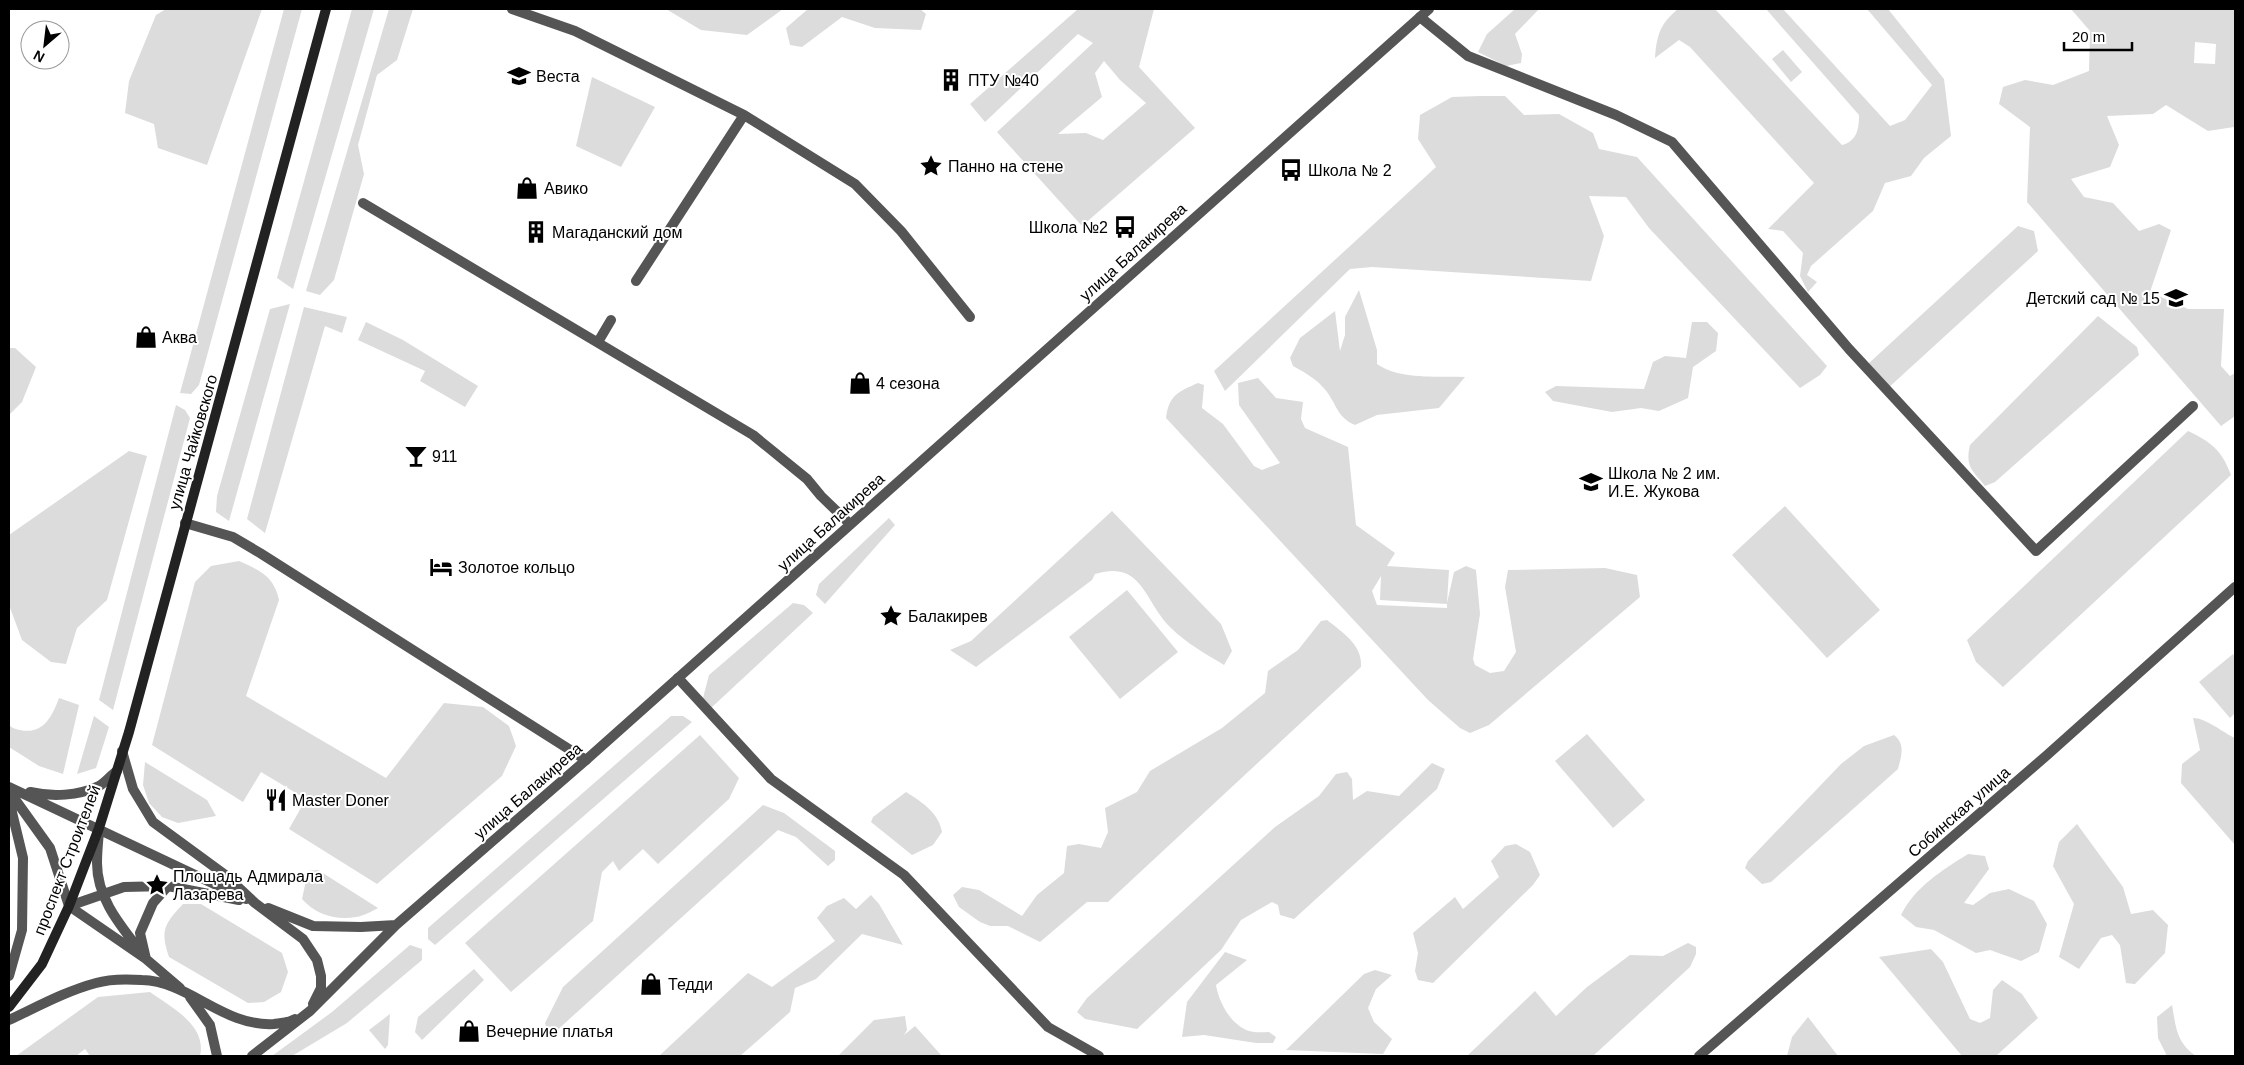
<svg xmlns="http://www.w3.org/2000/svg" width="2244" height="1065" viewBox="0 0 2244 1065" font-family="Arial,sans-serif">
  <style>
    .green { fill: #dcdcdc; fill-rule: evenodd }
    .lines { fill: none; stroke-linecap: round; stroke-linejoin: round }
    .service { stroke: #555; stroke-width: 10 }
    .minor { stroke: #555; stroke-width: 10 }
    .tertiary { stroke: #555; stroke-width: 10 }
    .secondary { stroke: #222; stroke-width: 10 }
    .labels { text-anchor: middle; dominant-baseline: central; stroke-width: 4; stroke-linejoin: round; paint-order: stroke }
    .poi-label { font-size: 16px; fill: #000; stroke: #fff; text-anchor: start }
    .street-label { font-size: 16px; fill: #000; stroke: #fff }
  </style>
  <rect width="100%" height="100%" fill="#fff"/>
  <path class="green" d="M166,9H262L207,165L158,148L154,124L125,113L129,81L156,15Z
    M284,9H302L199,385L191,394L180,393Z
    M352,9H374L293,289L277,278Z
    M389,9H413L397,60L377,75L358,145L364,174L334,280L320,295L306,291Z
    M666,9H783L747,35L701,30Z
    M808,9H920L926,14L921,30L875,28L842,17L802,47L790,45L786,28Z
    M1078,9H1154L1139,67L1195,128L1082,226L997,132L1093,43L1078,34L985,122L970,104ZM1104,61L1120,80L1146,103L1103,140L1086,133L1058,134L1102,97L1095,73Z
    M1515,9H1539L1515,34L1522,54L1521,63L1506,66L1478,52L1487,34Z
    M1678,9H1715L1842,145C1857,141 1859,129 1859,115L1766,9H1783L1890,126L1905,120L1932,85L1867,9H1888L1944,79L1951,136L1924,158L1911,176L1885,183L1873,211L1811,266L1807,275L1817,282L1808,292L1800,276L1803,253L1783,231L1768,229L1814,183L1690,47L1679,40L1655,58C1657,34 1660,24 1678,9Z
    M2071,9H2235L2234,127L2208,131L2166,105L2153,114L2107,116L2119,145L2110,167L2071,179L2084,197L2113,203L2139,231L2159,224L2171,230L2150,292L2188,309H2224L2221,366L2230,376L2235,373V416L2221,426L2027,202L2030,127L1999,104L2003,87L2025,80L2053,85L2089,71L2090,31ZM2195,42L2216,44L2215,64L2194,63Z
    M1783,50L1802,72L1791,82L1772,59Z
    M592,77L655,107L621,167L576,146Z
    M1480,96H1505L1524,115L1559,114L1593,133L1599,149L1637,157L1827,366L1820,375L1800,388L1649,228L1626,197L1589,196L1604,236L1591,281L1372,267L1350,269L1225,391L1214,371L1436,167L1418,139L1420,115L1452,97Z
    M2018,226L2034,231L2038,251L1887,389L1868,364Z
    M1359,290L1377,350V364C1400,380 1438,376 1465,377L1439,408L1377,415L1355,425C1337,417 1338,407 1327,392C1318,380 1306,373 1293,366L1290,358L1300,338L1335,311L1340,351L1345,335V317Z
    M290,304L229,521L216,512L217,496L270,309Z
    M304,307L347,317L342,333L325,326L265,533L247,519Z
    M2098,316L2137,347L2139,355L1995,482L1985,486C1972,470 1965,467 1970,445Z
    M366,322L403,340L478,386L465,407L420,381L425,371L358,340Z
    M1692,322H1707L1718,333L1716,351L1693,367L1688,398L1659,411L1641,408L1612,412L1553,401L1545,392L1556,386L1644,389L1653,362L1665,356L1686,358Z
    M9,348H15L36,367L22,402L9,415Z
    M1258,378L1276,398L1303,402L1301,419L1305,428L1348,447L1356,525L1395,553L1387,566L1449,570L1447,603L1454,572L1466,566L1476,570L1480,614L1473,659L1475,665L1490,673L1504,671L1516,652L1505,587L1508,570L1605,568L1637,575L1640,597L1489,725L1470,733L1460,728L1428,700L1166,418C1169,395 1178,392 1198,383L1204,385L1202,408L1223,424L1254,466L1262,470L1280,463L1239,405L1238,383ZM1381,576L1380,600L1447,604V608L1377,605L1372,591Z
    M176,405L185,410L190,418L113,710L99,700Z
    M2188,431C2211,442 2222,450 2231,475L2003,687L1976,662L1967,640Z
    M129,451L147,456L107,600L77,628L66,664L51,662L22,640L9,605V535Z
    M1785,506L1880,610L1827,658L1732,555Z
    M1112,511L1221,624L1232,651L1224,665C1206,654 1186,643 1171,628C1144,602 1143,559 1095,574L1092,580L976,667L950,650L971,641Z
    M889,518L895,525L825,604L816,595L819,584Z
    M239,561C259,570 274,576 279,600L246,696L386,778L444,703L483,707L509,726L516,746L502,776L377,884L289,829L306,799L261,772L243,802L152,745L195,582L211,566Z
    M1127,590L1178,652L1120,699L1069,637Z
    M793,603L804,605L813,613L711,708L703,698L709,675Z
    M1327,620C1342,632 1363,645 1361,667L1108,902H1087L1040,942L1008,926H990L980,922L959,907L953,895L962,887L979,890L1022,916L1037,895L1064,873L1067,846L1079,844L1101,848L1108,832L1105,808L1137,792L1150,771L1222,728L1265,693L1268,671L1298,650L1321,621Z
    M2233,654L2235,657V713L2230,718L2199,682Z
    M59,698L79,705L63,774L39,766L9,747V725C12,728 15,729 20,730C43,735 52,717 59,698Z
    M94,716L109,727L96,768L77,774Z
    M671,716H683L692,722L435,945L428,939V928Z
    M2193,718C2206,718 2222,732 2235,738V845L2181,783L2182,764L2200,750Z
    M1587,734L1645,800L1613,828L1555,761Z
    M700,735L739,778L729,799L658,864L643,849L619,871L613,861L602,872L593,921L511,992L465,943Z
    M1894,735C1906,744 1901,757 1898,769L1771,882L1762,884L1745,868L1748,861L1841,764L1864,746Z
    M145,762L207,800L216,816L178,823L162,817L149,803L143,785Z
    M1432,763L1445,769L1437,789L1294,919L1280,915L1278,905L1272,902L1241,920L1221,950L1137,1029L1085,1019L1077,1012L1087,998L1275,827L1319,796L1336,774L1347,772L1352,779L1353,800L1367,791L1399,796Z
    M906,792C922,802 939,813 942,832L933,845L912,855L871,822L873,817Z
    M763,805L784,813L835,851V860L828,866L796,837L778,830L554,1033L548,1034L545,1023L563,987Z
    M2077,824L2123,887L2131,914L2153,910L2168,925L2165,953L2135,984L2126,983L2120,945L2112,935L2101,938L2079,969L2059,957L2074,904L2053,866L2059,842Z
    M1516,844L1530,852L1540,875L1533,885L1433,983L1418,980L1415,971L1418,953L1413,933L1455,897L1463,909L1499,877L1491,861L1505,846Z
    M1968,854L1985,856L1989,869L1964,903L1973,905L1990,893L2009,889L2034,901L2047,924L2039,952L2021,961L1990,950L1976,953L1934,930L1916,927L1901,915C1915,887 1941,871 1968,854Z
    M318,870L378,908C372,911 364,916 356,917C336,921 315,914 302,899L308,871Z
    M871,895L879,904L903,945L862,934L816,979L795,988L790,1012L740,1056H659L748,973L772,987L835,941L817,918L827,906L844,898L856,909Z
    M183,904H201L282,953L288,972L281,992L264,1002L248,1003L169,957C160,931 164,924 183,904Z
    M1688,943L1696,947V954L1690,967L1593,1056H1467L1535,991L1556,1016L1587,987L1630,955L1663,956Z
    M410,945L422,949V960L347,1023L292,1056H272L332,1012Z
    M1931,949L1943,962L1970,1019L1980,1023L1990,1018L1993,990L2002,980L2022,994L2038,1018L1996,1056H1962L1879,957Z
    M1225,952L1247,960L1216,985C1219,1003 1231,1025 1249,1031C1255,1033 1263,1032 1269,1032L1276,1037L1273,1043H1256L1204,1035L1182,1037L1187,1002Z
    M474,969L484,980L422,1040L415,1032L418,1017Z
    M1375,970L1392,975L1376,989L1368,1008L1374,1022L1392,1039L1383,1054L1286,1050L1364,974Z
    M150,992C172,1008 207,1025 200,1056H90L85,1049L76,1056H16L98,997Z
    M2172,1005C2176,1027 2176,1042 2196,1056H2167L2158,1038L2157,1017Z
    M390,1014L388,1045L385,1049L369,1030Z
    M905,1016L907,1030L904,1035L915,1026L941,1055L940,1056H838L874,1020Z
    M1808,1017L1838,1056H1787L1792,1037Z"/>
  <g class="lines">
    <path class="service" d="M512,9L575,31L744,115L855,184L901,231L970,317
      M1420,17L1468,56L1616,115L1672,142L1849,349L2036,551L2193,406
      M363,203L753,435L807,479L821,496L850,524
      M636,281L744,115
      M598,342L611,320
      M185,523L233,537L260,553L586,760"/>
    <path class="minor" d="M678,678L771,779L904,875L1048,1027L1099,1056
      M1699,1056L2046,756L2235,587"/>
    <path class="tertiary" d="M122,751L133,789L153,822L224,874L255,903L303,939L317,960L321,976V988L313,1004
      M9,787L246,899
      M9,791L50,848L69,906L146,959
      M30,792C52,797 78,796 99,786C105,783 111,775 117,771
      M9,800L23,858L22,930L9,976
      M99,832C98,842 97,853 97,863C97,899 121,926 141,952
      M168,886L153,903L140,933L146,959L180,988
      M69,906L124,887L168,886L239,900
      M268,908L313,926L361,927L396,925
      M190,997L210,1025L217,1056
      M9,1020C37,1007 66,991 96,983C109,979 128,979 142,980C189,981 223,1027 274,1024C282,1023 288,1023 295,1019
      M252,1056L310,1011L396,925L586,760L1429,9"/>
    <path class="secondary" d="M9,1007L42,964L69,906L99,828L129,732L326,9"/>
  </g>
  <defs>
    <symbol id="school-bare" viewBox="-9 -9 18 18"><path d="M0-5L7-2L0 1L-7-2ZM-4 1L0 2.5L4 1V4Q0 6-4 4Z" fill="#000" stroke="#fff" stroke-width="2.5" paint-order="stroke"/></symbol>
    <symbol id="building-bare" viewBox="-9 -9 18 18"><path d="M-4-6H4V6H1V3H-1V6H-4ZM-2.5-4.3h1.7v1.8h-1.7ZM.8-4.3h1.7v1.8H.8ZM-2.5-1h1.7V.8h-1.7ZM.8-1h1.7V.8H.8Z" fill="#000" stroke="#fff" stroke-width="2.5" paint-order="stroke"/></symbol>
    <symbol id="sight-bare" viewBox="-9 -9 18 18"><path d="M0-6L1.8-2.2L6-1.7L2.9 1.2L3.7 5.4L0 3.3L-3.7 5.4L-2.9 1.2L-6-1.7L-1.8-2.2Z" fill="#000" stroke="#fff" stroke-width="2.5" paint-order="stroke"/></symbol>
    <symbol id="bus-bare" viewBox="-9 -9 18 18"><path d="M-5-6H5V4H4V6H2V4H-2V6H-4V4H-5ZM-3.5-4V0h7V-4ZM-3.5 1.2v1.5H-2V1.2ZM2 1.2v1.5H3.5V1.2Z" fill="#000" stroke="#fff" stroke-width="2.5" paint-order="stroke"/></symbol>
    <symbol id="shop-bare" viewBox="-9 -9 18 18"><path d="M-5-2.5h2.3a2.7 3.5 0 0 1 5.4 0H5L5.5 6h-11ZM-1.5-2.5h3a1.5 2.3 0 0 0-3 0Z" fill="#000" stroke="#fff" stroke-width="2.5" paint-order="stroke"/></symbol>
    <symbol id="bar-bare" viewBox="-9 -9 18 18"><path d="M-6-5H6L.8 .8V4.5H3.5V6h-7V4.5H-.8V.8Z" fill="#000" stroke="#fff" stroke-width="2.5" paint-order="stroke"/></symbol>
    <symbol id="hotel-bare" viewBox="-9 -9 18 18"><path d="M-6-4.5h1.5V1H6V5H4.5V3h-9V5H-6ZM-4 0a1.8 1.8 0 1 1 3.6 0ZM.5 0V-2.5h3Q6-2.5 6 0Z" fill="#000" stroke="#fff" stroke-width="2.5" paint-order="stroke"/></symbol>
    <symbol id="restaurant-bare" viewBox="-9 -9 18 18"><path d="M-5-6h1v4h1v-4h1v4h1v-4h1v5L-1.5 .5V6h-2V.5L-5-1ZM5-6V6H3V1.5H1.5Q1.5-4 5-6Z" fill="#000" stroke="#fff" stroke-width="2.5" paint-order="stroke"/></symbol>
  </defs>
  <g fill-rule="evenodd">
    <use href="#school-bare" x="503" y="60" width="32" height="32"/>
    <use href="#building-bare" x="935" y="64" width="32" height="32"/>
    <use href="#sight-bare" x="915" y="150" width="32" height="32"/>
    <use href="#bus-bare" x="1275" y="154" width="32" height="32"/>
    <use href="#shop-bare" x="511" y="172" width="32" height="32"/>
    <use href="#bus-bare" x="1109" y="211" width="32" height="32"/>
    <use href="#building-bare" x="520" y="216" width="32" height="32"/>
    <use href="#school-bare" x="2160" y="282" width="32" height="32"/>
    <use href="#shop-bare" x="130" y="321" width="32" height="32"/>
    <use href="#shop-bare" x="844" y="367" width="32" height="32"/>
    <use href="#bar-bare" x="400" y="440" width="32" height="32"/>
    <use href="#school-bare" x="1575" y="466" width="32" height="32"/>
    <use href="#hotel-bare" x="425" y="551" width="32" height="32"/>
    <use href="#sight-bare" x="875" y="600" width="32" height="32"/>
    <use href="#restaurant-bare" x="260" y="784" width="32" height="32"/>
    <use href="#sight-bare" x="141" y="869" width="32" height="32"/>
    <use href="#shop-bare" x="635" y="968" width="32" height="32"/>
    <use href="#shop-bare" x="453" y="1015" width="32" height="32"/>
  </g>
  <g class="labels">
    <g class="poi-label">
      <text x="536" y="76">Веста</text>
      <text x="968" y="80">ПТУ №40</text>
      <text x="948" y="166">Панно на стене</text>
      <text x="1308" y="170">Школа № 2</text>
      <text x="544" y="188">Авико</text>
      <text x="1108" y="227" text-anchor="end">Школа №2</text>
      <text x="552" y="232">Магаданский дом</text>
      <text x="2160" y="298" text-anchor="end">Детский сад № 15</text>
      <text x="162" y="337">Аква</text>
      <text x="876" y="383">4 сезона</text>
      <text x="432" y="456">911</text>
      <text x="1608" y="473">Школа № 2 им.<tspan x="1608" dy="18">И.Е. Жукова</tspan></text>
      <text x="458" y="567">Золотое кольцо</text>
      <text x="908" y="616">Балакирев</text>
      <text x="292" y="800">Master Doner</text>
      <text x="173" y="876">Площадь Адмирала<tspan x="173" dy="18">Лазарева</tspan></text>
      <text x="668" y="984">Тедди</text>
      <text x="486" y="1031">Вечерние платья</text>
    </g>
    <g class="street-label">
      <text transform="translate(1133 252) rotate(-42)">улица Балакирева</text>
      <text transform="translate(193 442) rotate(-74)">улица Чайковского</text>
      <text transform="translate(831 522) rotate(-42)">улица Балакирева</text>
      <text transform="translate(528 791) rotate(-41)">улица Балакирева</text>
      <text transform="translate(1959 812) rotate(-41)">Собинская улица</text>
      <text transform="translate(67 860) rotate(-69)">проспект Строителей</text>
    </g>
  </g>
  <rect width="2244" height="1065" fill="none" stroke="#000000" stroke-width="20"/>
  <g transform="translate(45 45) rotate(208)"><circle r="24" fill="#ffffff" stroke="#999999"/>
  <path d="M0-4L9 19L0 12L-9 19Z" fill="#000000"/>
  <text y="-8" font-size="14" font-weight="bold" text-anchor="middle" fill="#000000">N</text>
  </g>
  <path d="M2064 42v8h68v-8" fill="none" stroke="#000000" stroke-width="2.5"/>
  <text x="2072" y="42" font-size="15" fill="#000000" stroke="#ffffff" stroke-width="4" paint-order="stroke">20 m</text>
</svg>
